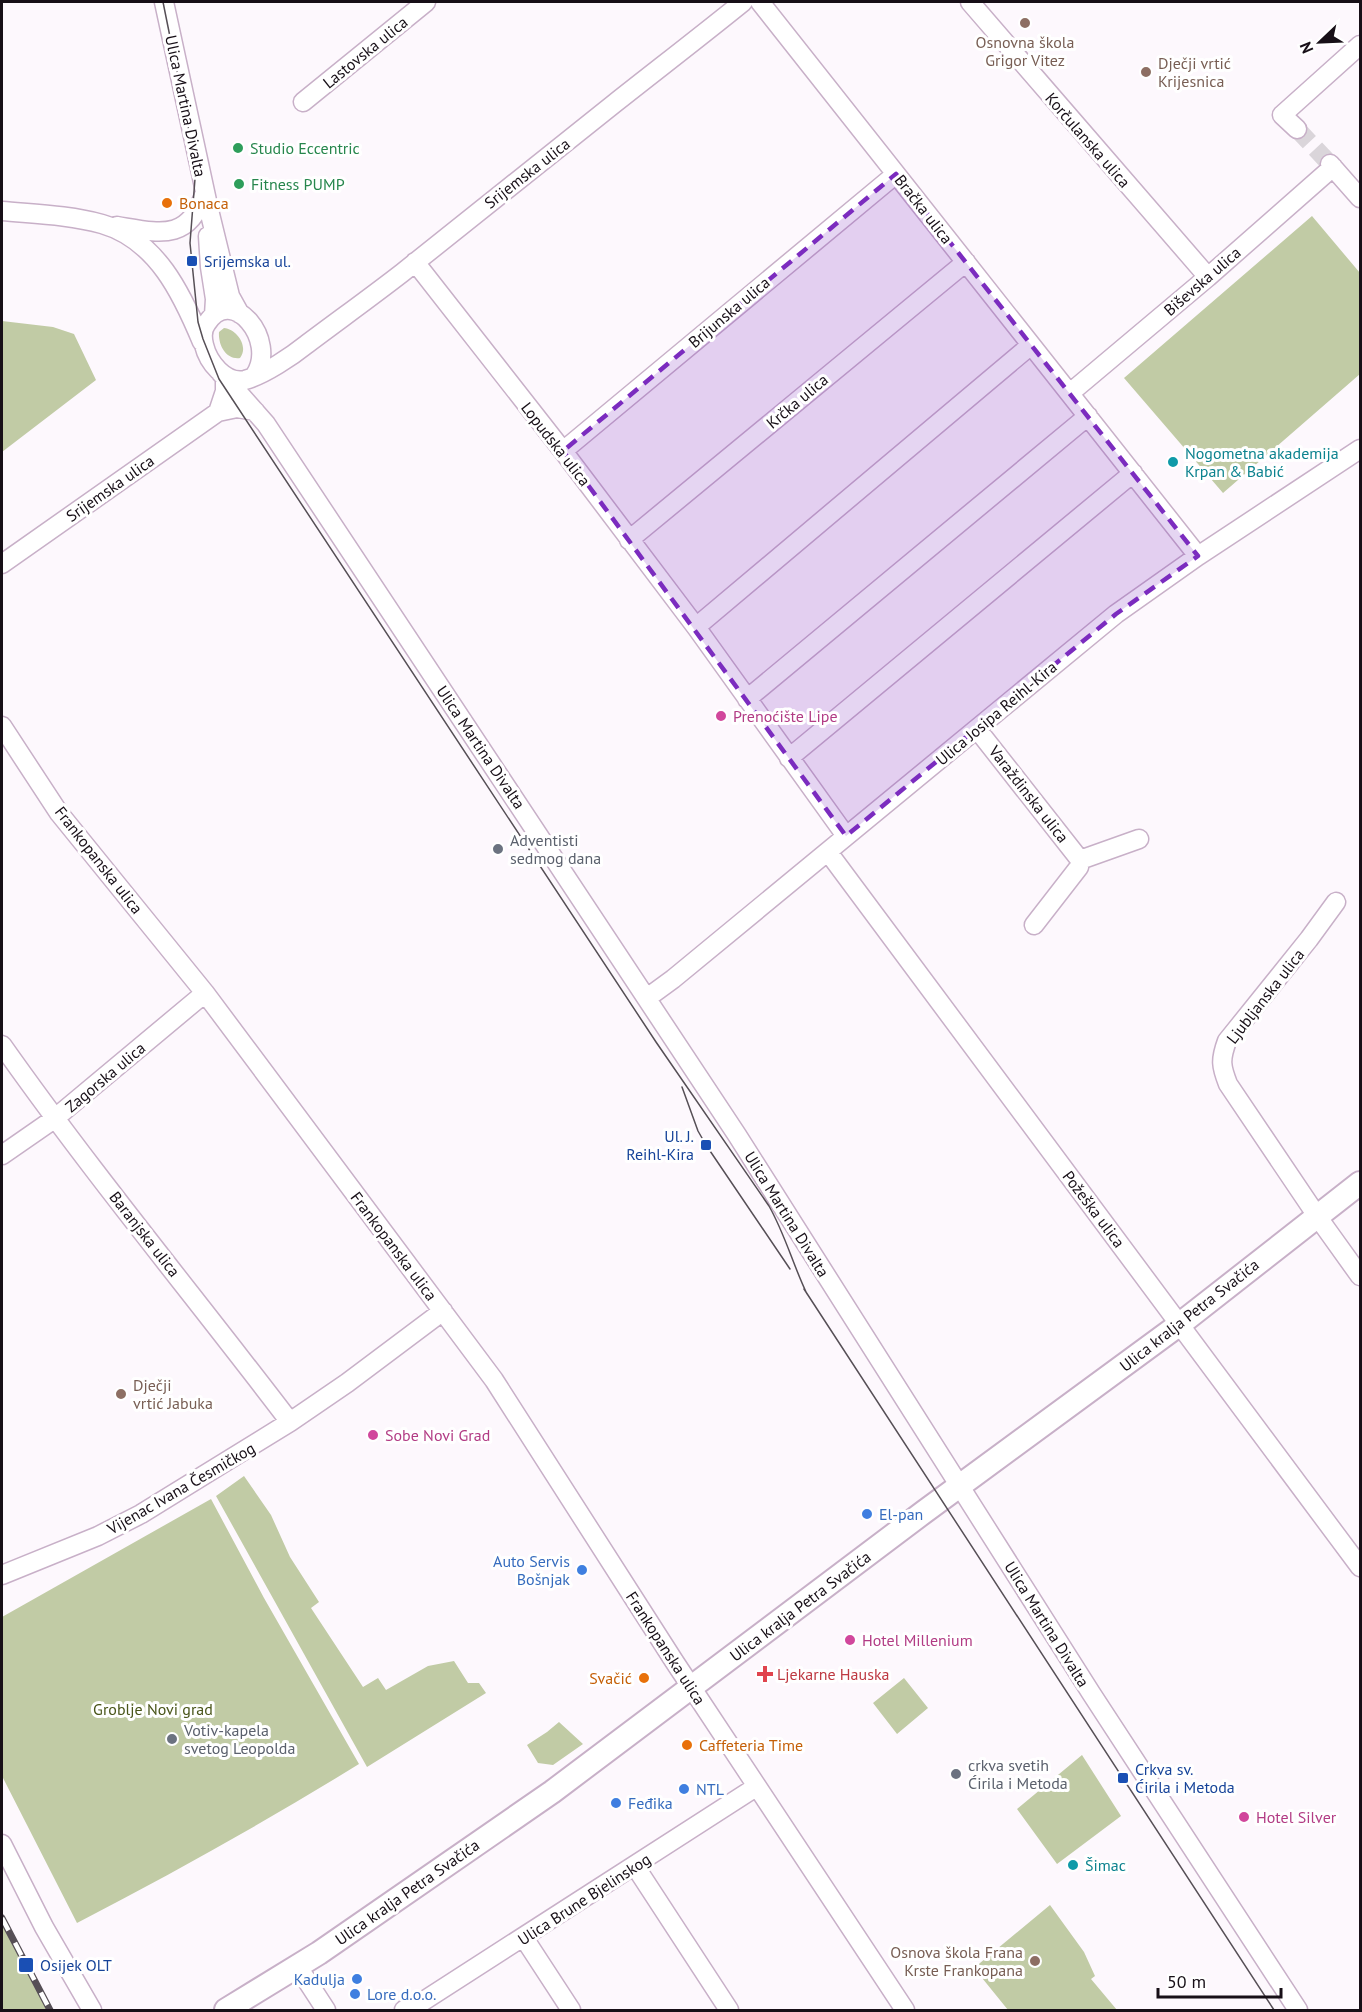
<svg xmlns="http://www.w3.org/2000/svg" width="1362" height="2012" viewBox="0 0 1362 2012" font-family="'PT Sans',sans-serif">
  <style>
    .green { fill: #c1cba5 }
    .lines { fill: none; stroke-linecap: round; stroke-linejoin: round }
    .minor-tunnel { stroke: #dad5da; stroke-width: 18; stroke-dasharray: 18 9; stroke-linecap: butt }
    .minor-casing { stroke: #c8b0c8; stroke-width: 21 }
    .major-casing { stroke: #c8b0c8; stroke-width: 26 }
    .minor { stroke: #fff; stroke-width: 18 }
    .major { stroke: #fff; stroke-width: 22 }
    .tram { stroke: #564f56; stroke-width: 1.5 }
    .rail-casing { stroke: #564f56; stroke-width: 7 }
    .rail { stroke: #fff; stroke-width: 4.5; stroke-dasharray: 14; stroke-linecap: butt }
    .marked { fill: #7b2cbf; fill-opacity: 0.2; stroke: #7b2cbf; stroke-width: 4.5; stroke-dasharray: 12 8; stroke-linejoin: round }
    .education-dot { fill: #8d6e63; stroke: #fff; stroke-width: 2 }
    .leisure-dot { fill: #2e9e5b; stroke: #fff; stroke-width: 2 }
    .food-dot { fill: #e8710a; stroke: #fff; stroke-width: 2 }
    .transit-dot { fill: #1a4fb4; stroke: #fff; stroke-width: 2 }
    .culture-dot { fill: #0f9aa8; stroke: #fff; stroke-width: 2 }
    .hotel-dot { fill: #d1479c; stroke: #fff; stroke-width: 2 }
    .worship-dot { fill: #6b7280; stroke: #fff; stroke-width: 2 }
    .shop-dot { fill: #3f7fe0; stroke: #fff; stroke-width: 2 }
    .health-dot { fill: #e0444e; stroke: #fff; stroke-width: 2 }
    .labels { text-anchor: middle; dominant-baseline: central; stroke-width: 6; stroke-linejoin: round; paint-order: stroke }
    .education-label { font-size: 16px; fill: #785e54; stroke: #fff; text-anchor: start }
    .street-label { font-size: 16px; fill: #170f17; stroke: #fff }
    .leisure-label { font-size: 16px; fill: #27864d; stroke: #fff; text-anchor: start }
    .food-label { font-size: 16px; fill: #c56008; stroke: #fff; text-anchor: start }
    .transit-label { font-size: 16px; fill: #164399; stroke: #fff; text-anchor: start }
    .culture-label { font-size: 16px; fill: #0d838f; stroke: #fff; text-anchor: start }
    .hotel-label { font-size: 16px; fill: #b23c85; stroke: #fff; text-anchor: start }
    .worship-label { font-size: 16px; fill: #5b616d; stroke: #fff; text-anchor: start }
    .shop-label { font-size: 16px; fill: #366cbe; stroke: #fff; text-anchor: start }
    .health-label { font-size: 16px; fill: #be3a42; stroke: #fff; text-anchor: start }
    .park-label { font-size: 16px; fill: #495519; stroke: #fff }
  </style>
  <rect width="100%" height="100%" fill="#fdf8fd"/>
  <path class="green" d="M1312,216L1360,273V374L1223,493L1124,378Z
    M2,321L53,327L74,334L96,380L2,452Z
    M224,328C237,329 249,347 240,358C226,360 218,345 219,332Z
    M244,1476L271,1515L290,1557L319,1602L311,1608L363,1687L378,1678L386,1690L428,1666L454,1661L468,1683H479L486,1693L367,1767L216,1496Z
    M211,1499L264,1598L359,1764C267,1821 173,1873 77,1923L2,1776V1617Z
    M904,1678L928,1708L897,1734L873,1703Z
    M559,1722L583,1744L553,1765L538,1763L527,1745L547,1732Z
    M1082,1755L1121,1816L1057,1864L1017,1809Z
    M1050,1905L1084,1952L1095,1976L1091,1979L1117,2010H1008L974,1968Z
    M2,1923L47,2010H2Z"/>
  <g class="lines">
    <path class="minor-tunnel" d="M1297,129L1330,164"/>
    <defs>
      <path id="minor" d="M164,2L209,210L230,296L240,314
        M760,2L1198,556
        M970,2L1208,277
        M303,102L426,2
        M1297,129L1282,115L1360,45
        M1330,164L1360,198
        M2,211C34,214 70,215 102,224C157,240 182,294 202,342
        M117,226C160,233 189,242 205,192
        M208,236L210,267L215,299L214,315
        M415,262L563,451L696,627L846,836
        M220,372L266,424L737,1135L1091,1693L1298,2010
        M255,375C278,340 232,284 207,323C202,329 202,337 204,345C208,362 225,384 245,380C264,375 292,356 307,344C339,320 371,297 402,273C473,216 544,160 615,103C658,69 701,36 743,2
        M225,378V391L218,412L237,408L255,411
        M1070,393L1208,277L1333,167
        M563,451L896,174
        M629,540L966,262
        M2,564L218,412
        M696,627L1031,345
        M747,699L1088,416
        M2,726L59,813L205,993L494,1380L674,1661L905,2010
        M977,729L1080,860L1079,867L1034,925
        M789,758L1133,473
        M828,852L1360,1567
        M1080,860L1139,839
        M1336,902L1309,939L1227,1041C1220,1060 1221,1066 1228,1084L1317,1216L1360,1276
        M647,998L673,979L1116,614L1198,556L1360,449
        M2,1045C93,1174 194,1296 290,1422
        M2,1155L54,1119L205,993
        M2,1575L98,1536L141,1514L290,1422L347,1383L443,1311
        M2,1844L44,1927L92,2010
        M635,1866L729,2010
        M524,1938L571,2010
        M298,1967L326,2010
        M404,2010L411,2009L756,1787"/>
      <path id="major" d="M226,2010L319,1953L552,1792L924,1512L1180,1324L1360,1183"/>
    </defs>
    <use href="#minor" class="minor-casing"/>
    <use href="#major" class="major-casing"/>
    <use href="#minor" class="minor"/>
    <use href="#major" class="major"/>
    <path class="tram" d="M163,2L196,166L190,243L198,322L203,339L219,379L656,1042L769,1206C785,1234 793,1265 807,1294
      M682,1087L698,1131L706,1145L790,1269
      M804,1289L1274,2010"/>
    <defs>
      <path id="rail" d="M2,1918L50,2010"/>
    </defs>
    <use href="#rail" class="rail-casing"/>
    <use href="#rail" class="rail"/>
  </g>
  <path class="marked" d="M896,174L1198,556L1116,614L846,836L563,451Z"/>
  <g class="education-dot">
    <circle cx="1025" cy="23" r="6"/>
    <circle cx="1146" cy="72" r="6"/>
    <circle cx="121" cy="1394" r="6"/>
    <circle cx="1035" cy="1961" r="6"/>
  </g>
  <g class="leisure-dot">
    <circle cx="238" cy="148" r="6"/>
    <circle cx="239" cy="184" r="6"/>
  </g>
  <g class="food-dot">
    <circle cx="167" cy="203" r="6"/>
    <circle cx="644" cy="1678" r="6"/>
    <circle cx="687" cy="1745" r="6"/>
  </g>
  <g class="transit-dot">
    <rect x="186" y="255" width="12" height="12" rx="3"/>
    <rect x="700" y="1139" width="12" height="12" rx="3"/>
    <rect x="1117" y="1772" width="12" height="12" rx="3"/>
    <rect x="18" y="1957" width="16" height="16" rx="3"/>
  </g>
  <g class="culture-dot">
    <circle cx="1173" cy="462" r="6"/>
    <circle cx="1073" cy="1865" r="6"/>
  </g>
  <g class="hotel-dot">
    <circle cx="721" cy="716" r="6"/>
    <circle cx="373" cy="1435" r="6"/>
    <circle cx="850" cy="1640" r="6"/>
    <circle cx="1244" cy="1817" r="6"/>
  </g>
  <g class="worship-dot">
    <circle cx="498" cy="849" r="6"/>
    <circle cx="172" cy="1739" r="6"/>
    <circle cx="956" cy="1774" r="6"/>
  </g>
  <g class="shop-dot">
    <circle cx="867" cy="1514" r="6"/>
    <circle cx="582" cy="1570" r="6"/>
    <circle cx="684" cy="1789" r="6"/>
    <circle cx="616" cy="1803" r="6"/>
    <circle cx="357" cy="1979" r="6"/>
    <circle cx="355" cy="1994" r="6"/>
  </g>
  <path class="health-dot" d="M762 1665h6v6h6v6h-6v6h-6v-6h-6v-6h6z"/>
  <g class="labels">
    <g class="education-label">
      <text x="1025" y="42" text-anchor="middle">Osnovna škola<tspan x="1025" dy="18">Grigor Vitez</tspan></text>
      <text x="1158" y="63">Dječji vrtić<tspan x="1158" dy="18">Krijesnica</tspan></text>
      <text x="133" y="1385">Dječji<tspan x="133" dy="18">vrtić Jabuka</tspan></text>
      <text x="1023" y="1952" text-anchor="end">Osnova škola Frana<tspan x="1023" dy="18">Krste Frankopana</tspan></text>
    </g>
    <g class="street-label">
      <text transform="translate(365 52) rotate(-39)">Lastovska ulica</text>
      <text transform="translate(186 106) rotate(78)">Ulica Martina Divalta</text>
      <text transform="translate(1088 140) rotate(49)">Korčulanska ulica</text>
      <text transform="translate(527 173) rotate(-38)">Srijemska ulica</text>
      <text transform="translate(924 209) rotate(52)">Bračka ulica</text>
      <text transform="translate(1202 281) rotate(-41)">Biševska ulica</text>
      <text transform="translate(729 312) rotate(-40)">Brijunska ulica</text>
      <text transform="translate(797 401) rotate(-40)">Krčka ulica</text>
      <text transform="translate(556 444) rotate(52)">Lopudska ulica</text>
      <text transform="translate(110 488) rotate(-35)">Srijemska ulica</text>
      <text transform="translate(996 713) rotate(-40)">Ulica Josipa Reihl-Kira</text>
      <text transform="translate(481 747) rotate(56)">Ulica Martina Divalta</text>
      <text transform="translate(1029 794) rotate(52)">Varaždinska ulica</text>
      <text transform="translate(99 860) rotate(52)">Frankopanska ulica</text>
      <text transform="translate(1265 996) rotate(-52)">Ljubljanska ulica</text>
      <text transform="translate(105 1077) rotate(-40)">Zagorska ulica</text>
      <text transform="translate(1094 1209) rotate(53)">Požeška ulica</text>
      <text transform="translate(787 1214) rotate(58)">Ulica Martina Divalta</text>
      <text transform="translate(145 1234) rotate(52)">Baranjska ulica</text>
      <text transform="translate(394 1246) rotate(53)">Frankopanska ulica</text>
      <text transform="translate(1189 1315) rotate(-38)">Ulica kralja Petra Svačića</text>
      <text transform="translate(181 1488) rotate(-30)">Vijenac Ivana Česmičkog</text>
      <text transform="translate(800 1606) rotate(-37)">Ulica kralja Petra Svačića</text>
      <text transform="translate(1047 1624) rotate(58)">Ulica Martina Divalta</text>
      <text transform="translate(666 1648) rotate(57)">Frankopanska ulica</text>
      <text transform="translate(407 1892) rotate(-35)">Ulica kralja Petra Svačića</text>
      <text transform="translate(584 1899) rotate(-33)">Ulica Brune Bjelinskog</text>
    </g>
    <g class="leisure-label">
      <text x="250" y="148">Studio Eccentric</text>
      <text x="251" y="184">Fitness PUMP</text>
    </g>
    <g class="food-label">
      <text x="179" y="203">Bonaca</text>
      <text x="632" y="1678" text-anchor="end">Svačić</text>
      <text x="699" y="1745">Caffeteria Time</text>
    </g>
    <g class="transit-label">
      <text x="204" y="261">Srijemska ul.</text>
      <text x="694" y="1136" text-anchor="end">Ul. J.<tspan x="694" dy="18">Reihl-Kira</tspan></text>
      <text x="1135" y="1769">Crkva sv.<tspan x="1135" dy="18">Ćirila i Metoda</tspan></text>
      <text x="40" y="1965">Osijek OLT</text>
    </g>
    <g class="culture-label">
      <text x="1185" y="453">Nogometna akademija<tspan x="1185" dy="18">Krpan &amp; Babić</tspan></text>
      <text x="1085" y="1865">Šimac</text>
    </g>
    <g class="hotel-label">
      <text x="733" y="716">Prenoćište Lipe</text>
      <text x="385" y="1435">Sobe Novi Grad</text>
      <text x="862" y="1640">Hotel Millenium</text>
      <text x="1256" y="1817">Hotel Silver</text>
    </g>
    <g class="worship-label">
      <text x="510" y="840">Adventisti<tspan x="510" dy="18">sedmog dana</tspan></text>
      <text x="184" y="1730">Votiv-kapela<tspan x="184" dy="18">svetog Leopolda</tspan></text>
      <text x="968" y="1765">crkva svetih<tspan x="968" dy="18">Ćirila i Metoda</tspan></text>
    </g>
    <g class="shop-label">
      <text x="879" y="1514">El-pan</text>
      <text x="570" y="1561" text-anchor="end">Auto Servis<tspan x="570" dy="18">Bošnjak</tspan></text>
      <text x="696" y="1789">NTL</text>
      <text x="628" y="1803">Feđika</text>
      <text x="345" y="1979" text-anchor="end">Kadulja</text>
      <text x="367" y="1994">Lore d.o.o.</text>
    </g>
    <g class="health-label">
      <text x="777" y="1674">Ljekarne Hauska</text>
    </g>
    <g class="park-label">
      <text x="153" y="1709">Groblje Novi grad</text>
    </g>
  </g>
  <rect width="1362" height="2012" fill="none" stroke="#170f17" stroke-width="6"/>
  <g transform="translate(1320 42) rotate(247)" stroke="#ffffff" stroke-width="4.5" paint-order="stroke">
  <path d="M0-4.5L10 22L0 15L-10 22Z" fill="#170f17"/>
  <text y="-9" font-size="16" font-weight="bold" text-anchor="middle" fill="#170f17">N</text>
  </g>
  <path d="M1158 1988v9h123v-9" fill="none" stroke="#170f17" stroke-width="3"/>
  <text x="1167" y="1988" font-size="18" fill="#170f17" stroke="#ffffff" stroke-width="4.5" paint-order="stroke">50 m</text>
</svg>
